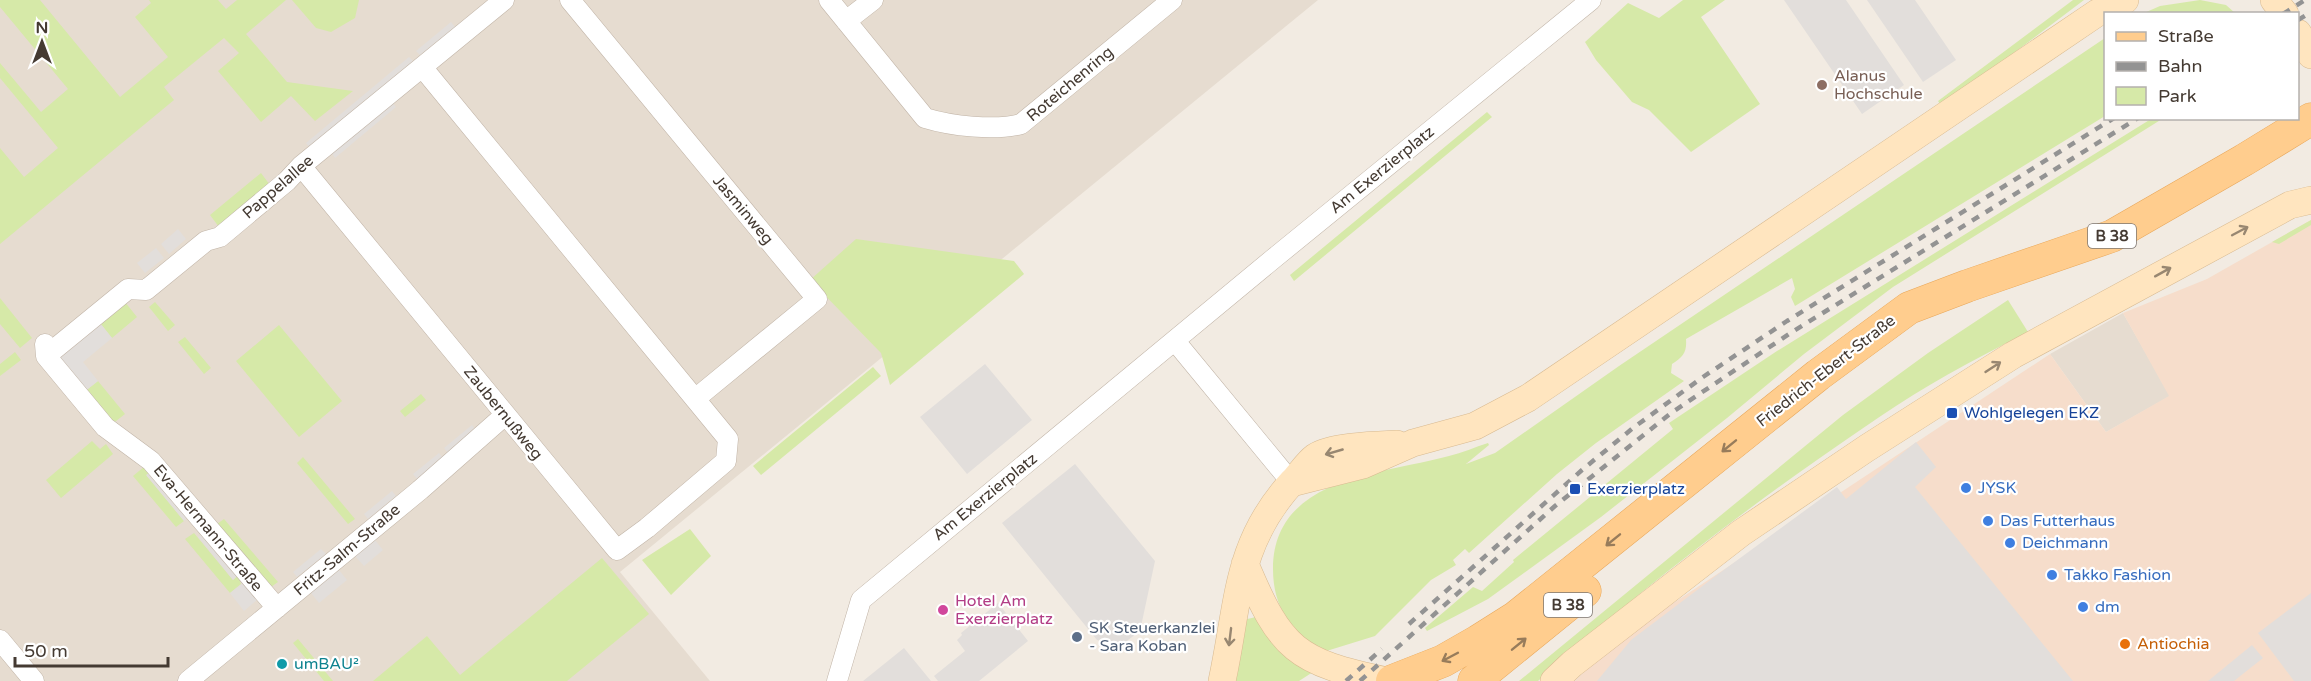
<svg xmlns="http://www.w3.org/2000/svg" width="2311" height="681" viewBox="0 0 2311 681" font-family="'Varela Round',sans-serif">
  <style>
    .residential { fill: #e6dcd0 }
    .commercial { fill: #f6ddcb }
    .green { fill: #d6e9a8 }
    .parking { fill: #e2dedb }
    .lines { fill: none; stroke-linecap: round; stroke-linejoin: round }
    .street-casing { stroke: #c1b4a7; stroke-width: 21 }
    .secondary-casing { stroke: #d8ba91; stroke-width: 28 }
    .primary-casing { stroke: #e8a75a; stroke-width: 33 }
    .street { stroke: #fff; stroke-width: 20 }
    .secondary { stroke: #ffe5bf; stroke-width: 27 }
    .primary { stroke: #ffcd8e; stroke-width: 32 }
    .rail { stroke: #939393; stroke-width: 4.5; stroke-dasharray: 8 8; stroke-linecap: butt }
    .oneway { stroke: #988771 }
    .oneway2 { stroke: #987c5b }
    .education-dot { fill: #8d6e63; stroke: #fff; stroke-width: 2 }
    .transit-dot { fill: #1a4fb4; stroke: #fff; stroke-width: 2 }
    .shop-dot { fill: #3f7fe0; stroke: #fff; stroke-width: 2 }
    .hotel-dot { fill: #d1479c; stroke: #fff; stroke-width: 2 }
    .service-dot { fill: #5c6f8a; stroke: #fff; stroke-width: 2 }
    .food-dot { fill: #e8710a; stroke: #fff; stroke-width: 2 }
    .culture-dot { fill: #0f9aa8; stroke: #fff; stroke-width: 2 }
    .labels { text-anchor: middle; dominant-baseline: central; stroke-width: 4.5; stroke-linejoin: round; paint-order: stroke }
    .shield { fill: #fff; stroke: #7c7570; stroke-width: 1.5 }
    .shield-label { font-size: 15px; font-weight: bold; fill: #443a32 }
    .education-label { font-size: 16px; fill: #785e54; stroke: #fff; text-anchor: start }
    .street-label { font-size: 16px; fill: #443a32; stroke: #fff }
    .transit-label { font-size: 16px; fill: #164399; stroke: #fff; text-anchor: start }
    .shop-label { font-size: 16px; fill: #366cbe; stroke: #fff; text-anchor: start }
    .hotel-label { font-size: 16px; fill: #b23c85; stroke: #fff; text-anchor: start }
    .service-label { font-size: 16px; fill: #4e5e75; stroke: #fff; text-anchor: start }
    .food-label { font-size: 16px; fill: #c56008; stroke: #fff; text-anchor: start }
    .culture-label { font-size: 16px; fill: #0d838f; stroke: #fff; text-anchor: start }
  </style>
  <rect width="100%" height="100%" fill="#f2ebe2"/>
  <path class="residential" d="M0,0H1318L620,572L710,681H0Z
    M2123,313L2170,396L2106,432L2050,354Z"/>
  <path class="commercial" d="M2311,220V681H1575L1613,643L2050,354L2106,432L2169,396L2123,313L2207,279Z"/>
  <path class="green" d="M0,0H40L120,97L168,57L135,17L151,3L149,0H218L226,9L237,0H286L246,34L287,82L353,91L315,121L291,96L261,122L218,71L239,53L224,38L164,87L174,100L0,244V148L24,177L58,148L0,78V63L41,112L68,89L0,7Z
    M292,0H359L355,18L331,32L316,28Z
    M1683,0H1725L1701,17L1760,104L1691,152L1649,110L1632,102L1596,60L1585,42L1628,3L1659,18Z
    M2073,0H2084L1942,107L1938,101Z
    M2200,0L2226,5L2235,13H2144L2160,6Z
    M2105,38V116L1795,306L1791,297L1795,289L1792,278L1686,339C1687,353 1683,357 1672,364L1671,373L1684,381L1596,443L1557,474L1469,553L1465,549L1453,560L1456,565L1431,580L1375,636L1320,653C1291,629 1273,608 1273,569C1273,476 1384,474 1449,456C1462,453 1475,447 1488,443L1489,445L1466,464L1495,453L1619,366Z
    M1487,112L1492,117L1294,281L1290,275Z
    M2151,119H2162L1893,287L1804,354L1727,418L1601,517L1488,599L1427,631L1425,628L1473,587L1482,591L1514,562L1513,560L1673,429L1669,423L1777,351Z
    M261,173L270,185L219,227L210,215Z
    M2311,220V225L2279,244L2272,242Z
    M856,239L1014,261L1024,274L890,385L881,353L810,280Z
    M0,298L32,338L20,348L0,324Z
    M2008,300L2028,332C2001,346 1973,360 1947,375C1902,400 1859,431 1817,460C1720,528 1626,602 1538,681H1519L1843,415L1928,353Z
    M125,302L137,317L112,338L100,323Z
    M155,302L175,325L168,331L149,307Z
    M279,325L342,401L299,437L236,361Z
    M185,337L211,368L204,374L178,342Z
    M15,352L21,360L0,376V364Z
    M873,367L881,376L761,475L753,466Z
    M98,381L125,414L111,425L84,392Z
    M421,394L426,400L405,417L400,411Z
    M92,441L100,449L106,444L113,454L61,498L46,480Z
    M303,457L355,519L348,524L297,463Z
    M145,466L152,471L147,476L184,521L176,527L133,476Z
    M224,519L278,582L271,587L217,524Z
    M690,529L711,556L671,595L642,560Z
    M194,533L233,580L238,575L241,584L230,593L185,539Z
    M602,558L649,614L567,681H373L427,636L460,675Z
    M1256,617C1270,645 1287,655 1313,672L1299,681H1234L1243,620Z
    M298,639L333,681H324L293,643Z"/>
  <path class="parking" d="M1784,0H1846L1904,85L1862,114Z
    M1867,0H1915L1956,60L1923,82Z
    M451,22L455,27L420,55L416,51Z
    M409,57L413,61L309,147L306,143Z
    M392,102L396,107L335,158L331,152Z
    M178,229L186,239L169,254L161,244Z
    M156,248L164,258L145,273L137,263Z
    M100,323L112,338L83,362L98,381L84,392L57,358Z
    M985,364L1032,420L967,474L920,417Z
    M472,425L476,430L448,453L444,448Z
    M1916,442L1936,467L1915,487L2073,681H1597L1631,640L1717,575L1837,487L1846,499Z
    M439,453L443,458L417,479L413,474Z
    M1075,464L1155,561L1140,631L1120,646L1097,640L1002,523Z
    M152,471L189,516L184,521L146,475Z
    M392,491L396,496L368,519L364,514Z
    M203,533L238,575L233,580L198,537Z
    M375,540L383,550L364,566L355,556Z
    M321,549L326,554L297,577L293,572Z
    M339,570L347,580L319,603L311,593Z
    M244,582L258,599L244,611L230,593Z
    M2311,593V681H2294L2258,633Z
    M998,603L1028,641L979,681H938L934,676L965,651L957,640L962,635L961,633Z
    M2252,645L2263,658L2234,681H2208Z
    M904,648L931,681H863Z"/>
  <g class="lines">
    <defs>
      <path id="street" d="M570,0L817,299L695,399
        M829,0L925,118C951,126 995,131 1021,124L1172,0
        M846,21L873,0
        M301,166L617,550L647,528L726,461L728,439L422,67
        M1175,341L1292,483
        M45,344L46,356L105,427L151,461L277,608
        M46,356L128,289L146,290L206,241L220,237L287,181L301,166L504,0
        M0,640L34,681
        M188,681L420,490L504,416
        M837,681L861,600L1273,259L1591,0"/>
      <path id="secondary" d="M2274,0L2285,14
        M2298,33L2311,55
        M1292,483L1363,465L1413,443L1475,426L1528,398L2097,13L2125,0
        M1245,564C1281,650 1296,662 1387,681
        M1222,681C1239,603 1235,544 1293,481C1300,474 1307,463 1315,457C1332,446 1376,445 1397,444
        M1554,681L1572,664L1741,533L1867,448L2013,355L2290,205L2311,200"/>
      <path id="primary" d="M1392,681L1443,661L1478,641L1516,617L1818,375L1909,308L1967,286L2112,236L2244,160L2311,119
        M1474,681L1585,591"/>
    </defs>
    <use href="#street" class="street-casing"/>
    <use href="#secondary" class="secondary-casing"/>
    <use href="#primary" class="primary-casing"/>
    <use href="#street" class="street"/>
    <use href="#secondary" class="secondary"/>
    <use href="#primary" class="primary"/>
    <path class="rail" d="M2283,14L2305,0
      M2298,20L2311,12
      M1409,624L1582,470L1633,428L1703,377L1787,321L2114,118
      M1346,681L1382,649
      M1360,681L1555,506L1671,413L1792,332L2138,118"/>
  </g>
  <defs><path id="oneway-shaft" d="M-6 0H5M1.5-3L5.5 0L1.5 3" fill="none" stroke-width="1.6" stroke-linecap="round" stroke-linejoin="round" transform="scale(1.5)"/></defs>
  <g class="oneway">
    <use href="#oneway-shaft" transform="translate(2240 231) rotate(-28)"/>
    <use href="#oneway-shaft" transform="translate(2163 272) rotate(-29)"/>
    <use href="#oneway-shaft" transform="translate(1993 367) rotate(-33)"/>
    <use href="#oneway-shaft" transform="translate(1334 452) rotate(164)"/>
    <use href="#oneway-shaft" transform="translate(1230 637) rotate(97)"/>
  </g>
  <g class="oneway2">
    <use href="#oneway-shaft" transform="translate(1729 446) rotate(141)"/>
    <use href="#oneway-shaft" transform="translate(1613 540) rotate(141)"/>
    <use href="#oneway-shaft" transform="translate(1519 644) rotate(-39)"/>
    <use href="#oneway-shaft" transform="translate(1450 657) rotate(152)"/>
  </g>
  <circle class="education-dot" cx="1822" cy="85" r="6"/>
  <g class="transit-dot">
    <rect x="1946" y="407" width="12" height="12" rx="3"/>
    <rect x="1569" y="483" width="12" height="12" rx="3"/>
  </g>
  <g class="shop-dot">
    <circle cx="1966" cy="488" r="6"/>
    <circle cx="1988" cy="521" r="6"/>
    <circle cx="2010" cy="543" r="6"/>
    <circle cx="2052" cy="575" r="6"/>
    <circle cx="2083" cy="607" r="6"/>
  </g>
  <circle class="hotel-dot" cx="943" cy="610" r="6"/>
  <circle class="service-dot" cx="1077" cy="637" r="6"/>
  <circle class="food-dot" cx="2125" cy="644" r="6"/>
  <circle class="culture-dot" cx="282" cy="664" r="6"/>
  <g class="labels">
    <g class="shield">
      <rect x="2088" y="224" width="48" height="24" rx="4.5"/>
      <rect x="1544" y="593" width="48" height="24" rx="4.5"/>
    </g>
    <g class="shield-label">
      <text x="2112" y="236">B 38</text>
      <text x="1568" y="605">B 38</text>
    </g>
    <g class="education-label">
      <text x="1834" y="76">Alanus<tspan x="1834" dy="18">Hochschule</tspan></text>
    </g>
    <g class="street-label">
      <text transform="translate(1070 84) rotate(-40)">Roteichenring</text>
      <text transform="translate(1382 170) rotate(-39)">Am Exerzierplatz</text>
      <text transform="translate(278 187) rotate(-41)">Pappelallee</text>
      <text transform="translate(743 210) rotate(50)">Jasminweg</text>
      <text transform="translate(1826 371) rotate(-38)">Friedrich-Ebert-Straße</text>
      <text transform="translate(503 413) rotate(51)">Zaubernußweg</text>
      <text transform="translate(985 497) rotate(-39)">Am Exerzierplatz</text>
      <text transform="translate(208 528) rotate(50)">Eva-Hermann-Straße</text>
      <text transform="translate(347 550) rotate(-40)">Fritz-Salm-Straße</text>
    </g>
    <g class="transit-label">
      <text x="1964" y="413">Wohlgelegen EKZ</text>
      <text x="1587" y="489">Exerzierplatz</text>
    </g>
    <g class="shop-label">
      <text x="1978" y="488">JYSK</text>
      <text x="2000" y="521">Das Futterhaus</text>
      <text x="2022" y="543">Deichmann</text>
      <text x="2064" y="575">Takko Fashion</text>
      <text x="2095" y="607">dm</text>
    </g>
    <g class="hotel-label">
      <text x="955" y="601">Hotel Am<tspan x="955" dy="18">Exerzierplatz</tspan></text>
    </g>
    <g class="service-label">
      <text x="1089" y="628">SK Steuerkanzlei<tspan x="1089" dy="18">- Sara Koban</tspan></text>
    </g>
    <g class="food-label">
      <text x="2137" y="644">Antiochia</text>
    </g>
    <g class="culture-label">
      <text x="294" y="664">umBAU²</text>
    </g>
  </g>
  <rect x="2104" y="12" width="195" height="108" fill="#ffffff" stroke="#b4b0ad" stroke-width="1.5"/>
  <rect x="2116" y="32" width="30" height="9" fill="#ffcd8e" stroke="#b4b0ad" stroke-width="1.5"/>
  <text x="2158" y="42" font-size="18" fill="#443a32">Straße</text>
  <rect x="2116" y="62" width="30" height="9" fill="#939393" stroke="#b4b0ad" stroke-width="1.5"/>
  <text x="2158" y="72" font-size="18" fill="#443a32">Bahn</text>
  <rect x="2116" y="87" width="30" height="18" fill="#d6e9a8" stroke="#b4b0ad" stroke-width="1.5"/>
  <text x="2158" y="102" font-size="18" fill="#443a32">Park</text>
  <g transform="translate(42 42)" stroke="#ffffff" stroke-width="4.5" paint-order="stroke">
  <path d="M0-4.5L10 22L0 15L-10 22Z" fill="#443a32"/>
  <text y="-9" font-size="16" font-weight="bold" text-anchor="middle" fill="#443a32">N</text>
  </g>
  <path d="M15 657v9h153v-9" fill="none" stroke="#443a32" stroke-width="3"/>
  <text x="24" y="657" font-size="18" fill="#443a32" stroke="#ffffff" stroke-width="4.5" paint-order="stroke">50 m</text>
</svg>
